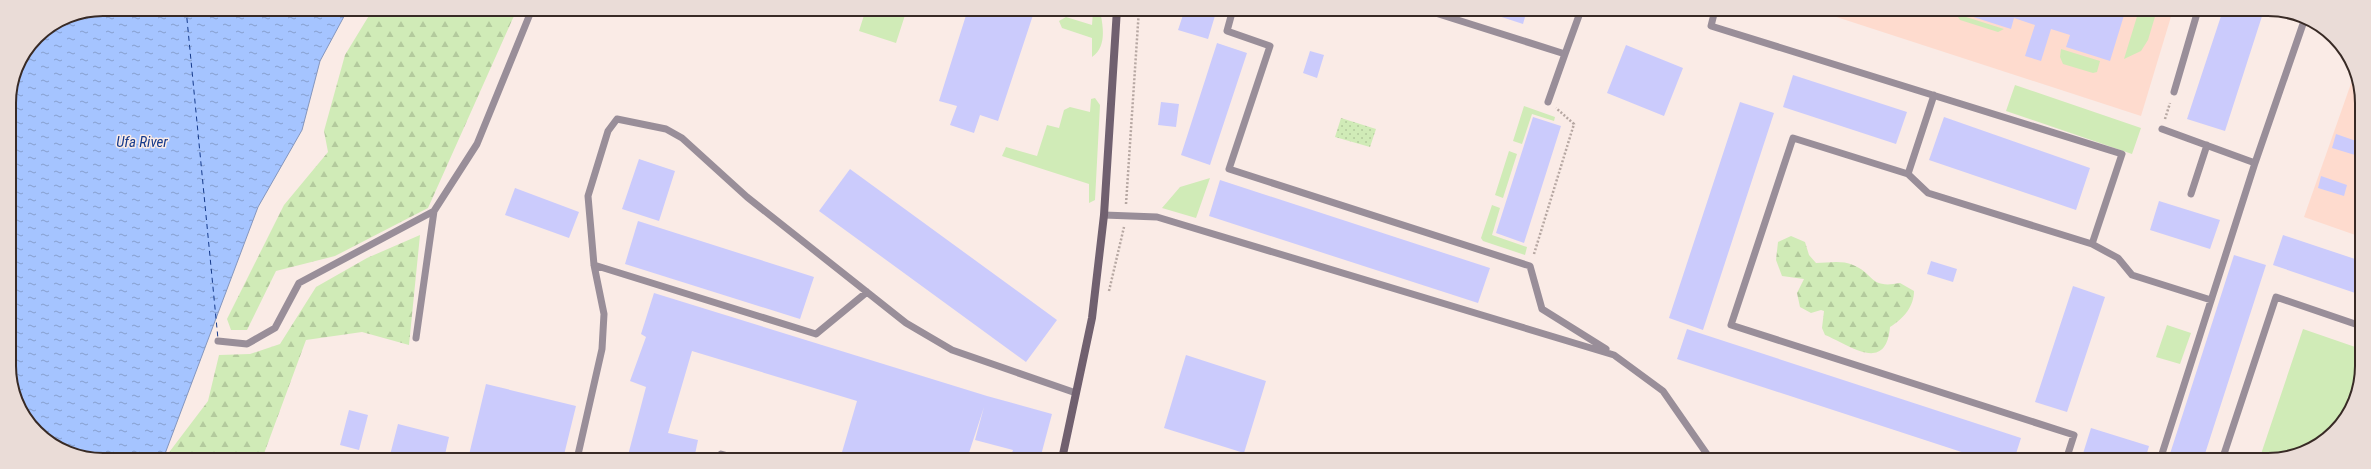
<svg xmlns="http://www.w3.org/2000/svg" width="2371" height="469" viewBox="0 0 2371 469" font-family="'Roboto Condensed',sans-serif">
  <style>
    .built { fill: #fedbce }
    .grass { fill: #d0ebb7 }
    .forest { fill: url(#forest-firs) }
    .park { fill: url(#park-dots) }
    .water { fill: url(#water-ripples); stroke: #8496be }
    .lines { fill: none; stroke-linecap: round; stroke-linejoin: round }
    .ferry { stroke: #14398b; stroke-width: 1; stroke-dasharray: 5 4; stroke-linecap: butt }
    .building { fill: #cbcbfc }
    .path { stroke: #b6a7a2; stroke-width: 2.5; stroke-dasharray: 2 2; stroke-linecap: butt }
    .lane { stroke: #998e99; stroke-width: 7 }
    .secondary { stroke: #70606f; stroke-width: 8 }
    .labels { text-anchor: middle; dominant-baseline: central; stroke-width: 3; stroke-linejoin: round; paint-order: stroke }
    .water-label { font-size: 15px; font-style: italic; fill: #14398b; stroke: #faebe6 }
    .rim { fill: none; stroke: #382a25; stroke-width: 2 }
  </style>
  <defs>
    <pattern id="forest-firs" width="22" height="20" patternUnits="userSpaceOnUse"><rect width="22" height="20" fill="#d0ebb7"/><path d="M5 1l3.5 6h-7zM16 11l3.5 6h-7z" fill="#b3ca9d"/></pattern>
    <pattern id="park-dots" width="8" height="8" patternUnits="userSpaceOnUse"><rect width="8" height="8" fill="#d0ebb7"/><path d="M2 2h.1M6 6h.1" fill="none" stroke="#b3ca9d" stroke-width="1.8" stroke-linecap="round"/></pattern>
    <pattern id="water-ripples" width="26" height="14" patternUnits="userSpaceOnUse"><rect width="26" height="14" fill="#a5c4ff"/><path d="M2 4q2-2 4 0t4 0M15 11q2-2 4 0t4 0" fill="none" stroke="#879fce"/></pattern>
  </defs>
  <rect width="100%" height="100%" fill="#faebe6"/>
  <path class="built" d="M1815,10H2173L2141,116Z
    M2354,75L2360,85L2361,237L2304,217Z"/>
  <path class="grass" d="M866,9H907L896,43L859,31Z
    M1957,10H1965L1963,16L2004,29L1998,32L1960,20L1956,14Z
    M2139,10H2157L2148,40L2141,51L2124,59Z
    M1093,11L1101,16C1104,32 1105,48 1092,57V38L1062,28L1059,21L1066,17L1092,25Z
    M2061,49L2100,61L2097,72L2093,73L2063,64L2060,57Z
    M2015,85L2141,128L2132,154L2006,111Z
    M1095,98L1100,105L1095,200L1089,203V184L1002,156L1006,147L1037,156L1047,125L1059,128L1064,110L1070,107L1090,112L1091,99Z
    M1524,106L1555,117L1554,121L1532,114L1522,144L1513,141Z
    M1509,151L1517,154L1503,198L1495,195Z
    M1210,178L1196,218L1162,208L1180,187Z
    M1492,205L1500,208L1492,235L1527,247L1525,255L1483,241L1481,238Z
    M2167,325L2191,333L2180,364L2156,357Z
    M2303,329L2361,349C2361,358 2362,368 2361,377C2358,408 2333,440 2304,453C2291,458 2273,460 2259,460Z"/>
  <path class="forest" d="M373,9H520L513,18L428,208L335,256L276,271L247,330H231L227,319L284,205L328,152L324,131L345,55Z
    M420,235L409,345L362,332L306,340L262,459H164L208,401L219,355L250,354L280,344L316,287L367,258Z
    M1791,236L1805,242L1809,255L1816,263C1828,263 1841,260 1853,265C1875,274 1869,289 1900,283L1914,291C1914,307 1903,319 1890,327C1886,375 1848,344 1825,335L1822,328L1824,311L1821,310L1811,313L1800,307L1797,293L1804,279L1782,276L1776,260L1778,242Z"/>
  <path class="park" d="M1341,118L1376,129L1370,147L1335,137Z"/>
  <path class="water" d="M103,9H348L320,61L302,130L258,207L163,459H91L41,436L11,384L9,103L16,67L37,36L67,16Z"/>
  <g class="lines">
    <path class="ferry" d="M186,9L218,339"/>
  </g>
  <path class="building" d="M968,9H1035L998,121L980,115L974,133L950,125L957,106L939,101Z
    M1185,9H1217L1208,39L1178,30Z
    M1480,10H1527L1523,24Z
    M1969,10H2118L2125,12L2110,61L2066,47L2070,35L2051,29L2041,61L2025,56L2035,25L2014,18L2011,29L1967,15Z
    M2223,10H2264L2225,131L2187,119Z
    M1217,43L1247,53L1210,165L1181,155Z
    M1626,45L1683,68L1664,116L1607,93Z
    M1310,51L1324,55L1317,78L1303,73Z
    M1793,75L1907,112L1896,144L1783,107Z
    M1161,102L1179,104L1176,127L1158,125Z
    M1740,102L1774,113L1703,330L1669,318Z
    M1533,117L1561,126L1524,243L1496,233Z
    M1944,117L2090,168L2076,210L1929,160Z
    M2336,134L2359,142L2355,155L2332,148Z
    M639,159L675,171L659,221L622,209Z
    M850,169L1057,320L1026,362L819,211Z
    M2321,176L2347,185L2344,196L2318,188Z
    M1220,180L1490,268L1478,303L1209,216Z
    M515,188L579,212L569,238L505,215Z
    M2159,201L2220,220L2210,249L2150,230Z
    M638,221L814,277L800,319L625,264Z
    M2283,235L2361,261V295L2273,265Z
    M2234,255L2266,265L2203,460H2168Z
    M1931,261L1957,269L1953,282L1927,274Z
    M2073,286L2105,297L2067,412L2035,402Z
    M654,293L987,396L1052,414L1040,459H1010L1013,450L975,440L984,407L967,459H840L857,401L692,351L668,433L698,440L694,459H627L646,387L630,381L646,337L641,334Z
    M1687,329L2021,438L2014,460H1986L1677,359Z
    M1186,355L1266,381L1244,453L1164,428Z
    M486,384L576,406L563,459H468Z
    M349,410L368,415L359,450L340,445Z
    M398,424L449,437L444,459H389Z
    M2091,428L2149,446L2145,460H2081Z"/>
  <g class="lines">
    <path class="path" d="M2165,119L2170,103
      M1126,204L1139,9
      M1534,254L1574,124L1556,108
      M1109,291L1124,227"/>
    <path class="lane" d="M1233,9L1227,31L1270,46L1229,169L1530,266L1542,309L1606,349
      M1426,10L1565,54L1581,10
      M1715,10L1711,26L2122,154L2092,244L2118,258L2132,275L2211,300
      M2174,92L2198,10
      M1934,95L1908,174L1793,138L1731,325L2074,435L2066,460
      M1548,102L1565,54
      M2162,129L2255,163
      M1908,174L1928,193L2092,244
      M2191,194L2207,145
      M1104,215L1157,217L1614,355L1663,391L1711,460
      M594,265L816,334L867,292
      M416,338L434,211
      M218,341L247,344L275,328L299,283L434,211L477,144L532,9
      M721,454L739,459
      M577,459L602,349L604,314L594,265L588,196L608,131L617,119L666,129L682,138L747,197L906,323L952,350L1076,393
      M2160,460L2255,163L2304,21
      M2222,460L2276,297L2361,326"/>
    <path class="secondary" d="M1062,459L1092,318L1104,215L1117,9"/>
  </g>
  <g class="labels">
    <g class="water-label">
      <text x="142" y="142">Ufa River</text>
    </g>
  </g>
  <path d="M0 0H2371V469H0ZM103 16H2268A87 87 0 0 1 2355 103V366A87 87 0 0 1 2268 453H103A87 87 0 0 1 16 366V103A87 87 0 0 1 103 16Z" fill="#eadcd7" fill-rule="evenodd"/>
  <path class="rim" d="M103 16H2268A87 87 0 0 1 2355 103V366A87 87 0 0 1 2268 453H103A87 87 0 0 1 16 366V103A87 87 0 0 1 103 16Z"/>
</svg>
